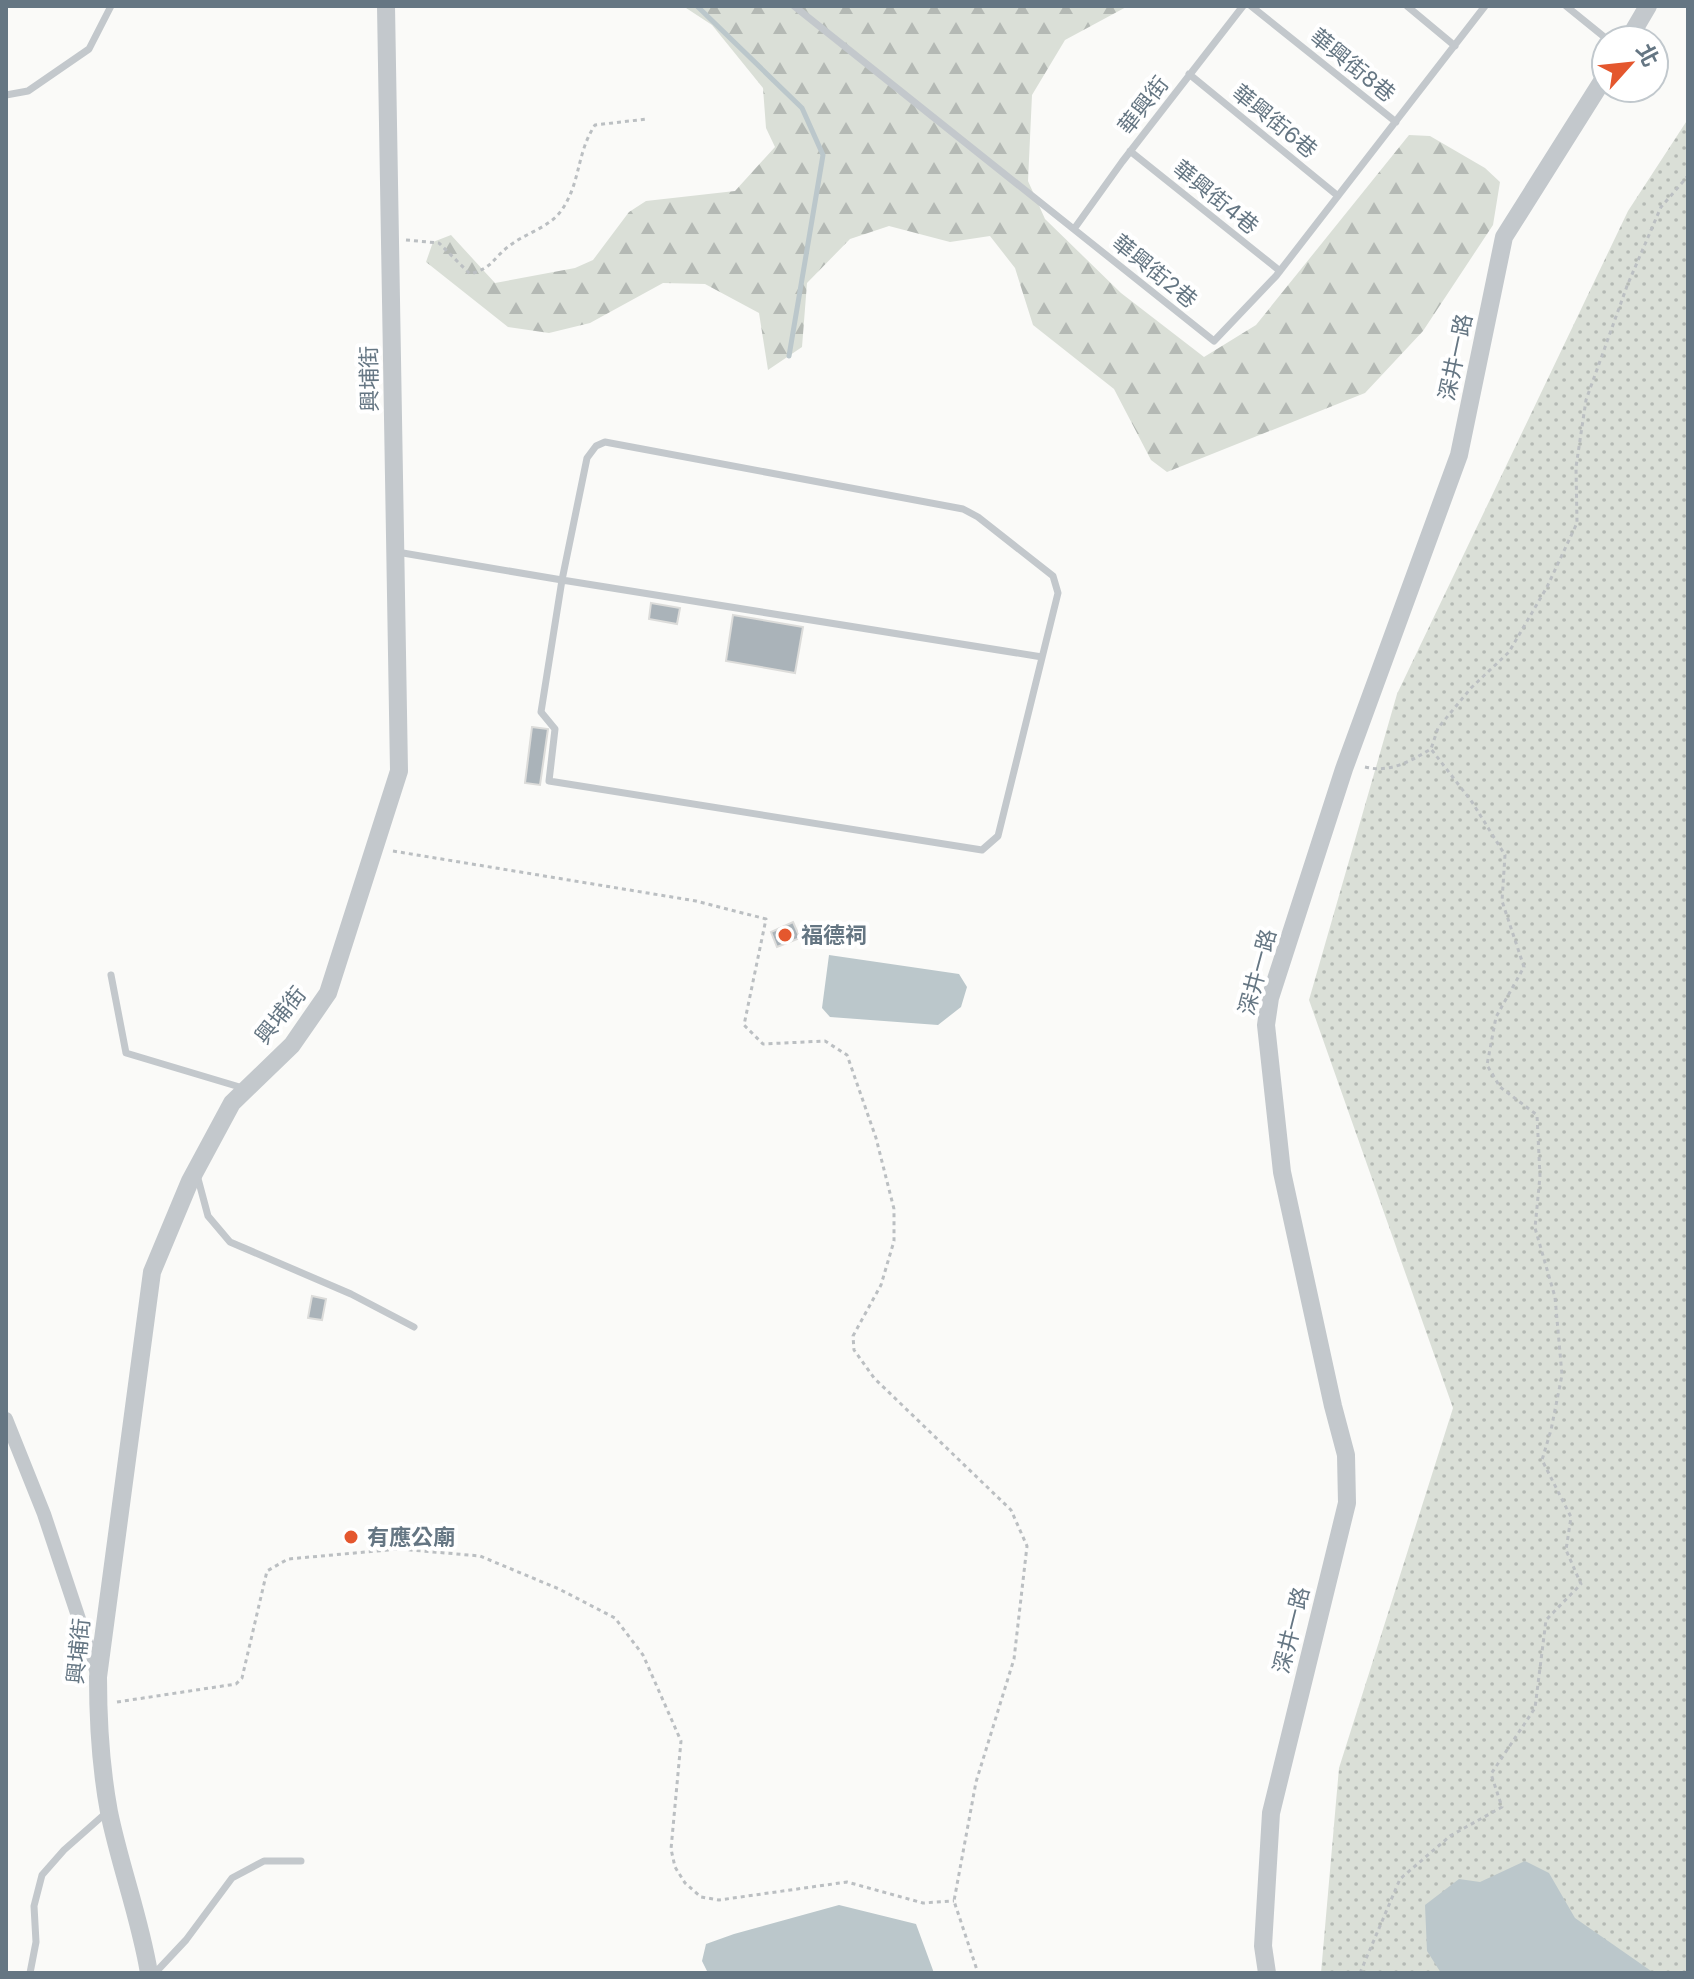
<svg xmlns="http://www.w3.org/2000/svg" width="1694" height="1979" viewBox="0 0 1694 1979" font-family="Inter,'Noto Sans TC',sans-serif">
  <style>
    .grass { fill: url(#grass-dots) }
    .forest { fill: url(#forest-firs) }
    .water { fill: #bbc7cb }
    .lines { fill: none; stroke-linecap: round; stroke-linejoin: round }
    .stream { stroke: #bbc7cb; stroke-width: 5 }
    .building { fill: #aab3b9; stroke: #dcdcda; stroke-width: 2 }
    .path { stroke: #bbbfc2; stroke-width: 3; stroke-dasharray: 4 4; stroke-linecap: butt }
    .service { stroke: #c3c8cc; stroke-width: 7 }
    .minor { stroke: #c3c8cc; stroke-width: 14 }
    .tertiary { stroke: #c3c8cc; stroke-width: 18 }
    .poi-dot { fill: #e4572e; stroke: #fff; stroke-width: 3 }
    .labels { text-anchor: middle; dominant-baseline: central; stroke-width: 8; stroke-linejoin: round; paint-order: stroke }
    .street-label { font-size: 22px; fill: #657683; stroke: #fff }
    .poi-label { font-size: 22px; font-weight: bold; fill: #657683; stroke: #fff; text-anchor: start }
  </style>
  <defs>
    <pattern id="grass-dots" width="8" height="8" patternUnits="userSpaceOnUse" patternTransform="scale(2)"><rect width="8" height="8" fill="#dadfd7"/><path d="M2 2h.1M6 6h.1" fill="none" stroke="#b4b9b4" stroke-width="1.8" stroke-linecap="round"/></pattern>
    <pattern id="forest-firs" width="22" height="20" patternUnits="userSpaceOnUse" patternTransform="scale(2)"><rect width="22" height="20" fill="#dadfd7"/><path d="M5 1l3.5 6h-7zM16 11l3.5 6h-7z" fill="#b4b9b4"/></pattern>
  </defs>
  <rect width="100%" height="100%" fill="#fafaf8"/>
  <path class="grass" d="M1688,119V1973H1321L1339,1768L1453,1408L1309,1000L1397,694L1628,211Z"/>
  <path class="forest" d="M683,6H1128L1065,40L1032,95L1028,181L1045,219L1121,293L1204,357L1256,325L1409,135L1430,136L1485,168L1500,182L1493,225L1423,331L1365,393L1167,472L1151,460L1114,389L1033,325L1015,268L990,236L950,242L889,226L850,239L807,283L802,347L768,370L759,313L705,284L663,283L590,323L549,333L508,327L426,262L433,242L451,235L495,283L575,268L593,260L629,212L646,201L735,191L775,147L766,128L763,88L712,25Z"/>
  <path class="water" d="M829,955L959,974L967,987L961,1007L938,1025L830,1017L822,1008Z
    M1525,1861L1549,1873L1575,1918L1654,1973H1441L1427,1951L1425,1905L1459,1879L1480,1882Z
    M839,1905L916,1924L934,1973H708L702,1961L706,1944L734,1934Z"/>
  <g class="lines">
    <path class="stream" d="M697,6L802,108L823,155L789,356"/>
  </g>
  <path class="building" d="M651,603L680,608L677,624L649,619Z
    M733,615L803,627L795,673L726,661Z
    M532,727L548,729L540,785L525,783Z
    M793,922L800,938L777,947L771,932Z
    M312,1296L326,1299L322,1320L308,1318Z"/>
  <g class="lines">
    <path class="path" d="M406,240L439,243L470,274C494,267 491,260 509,246C524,234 550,227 561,211C581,183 576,154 595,125L647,119
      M1365,767C1390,773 1409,762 1431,749L1438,728L1471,688L1509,652L1547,587L1577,523L1576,467L1586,400L1627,286L1661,207L1688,176
      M393,851L696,901L766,919L744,1025L763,1044L825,1041L847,1055L876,1138L894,1209V1241L881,1285L853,1336L854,1350L874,1378L1011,1510L1027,1546L1014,1659L976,1782L954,1901L978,1973
      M117,1702L236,1684L242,1678L267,1571L288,1559L399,1549L480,1556L559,1589L615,1618L643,1655L681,1741L671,1849L675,1867L685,1883L701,1897L719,1900L847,1882L923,1903L954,1901
      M1360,1973L1400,1879L1450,1836L1502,1807L1491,1774L1535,1708L1546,1620L1581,1584L1566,1550L1571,1517L1542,1460L1551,1430L1562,1375L1555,1297L1535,1228L1540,1176L1537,1115L1500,1087L1487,1065L1496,1017L1524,967L1502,901L1505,855L1472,802L1431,749"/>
    <path class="service" d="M794,6L1214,341L1276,276L1485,6
      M1251,6L1396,122
      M1407,6L1455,46
      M1566,6L1608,40
      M1189,74L1338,196
      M6,95L28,91L89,49L111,6
      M1130,151L1280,271
      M1074,229L1122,162L1243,6
      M397,552L562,580L587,458L596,446L605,442L963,509L978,517L1053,576L1058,593L998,836L982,850L549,781L555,729L541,712L562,580L1042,657
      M111,975L126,1053L243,1088
      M197,1175L208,1216L230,1242L351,1294L414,1327
      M30,1973L36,1942L34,1906L42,1875L64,1850L107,1812
      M155,1973L186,1940L232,1878L264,1861H301"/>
    <path class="minor" d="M6,1419L44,1514L97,1673"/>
    <path class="tertiary" d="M1628,40L1648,6
      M149,1973C140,1918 120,1866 109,1812C101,1769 98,1721 98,1677L152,1272L190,1181L232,1103L292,1045L328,993L399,771L386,6
      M1267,1973L1263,1946L1271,1813L1347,1503L1346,1455L1333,1406L1282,1172L1266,1025L1270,998L1344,769L1459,455L1504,237L1606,75"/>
  </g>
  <g class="poi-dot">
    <circle cx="785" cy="935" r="8"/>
    <circle cx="351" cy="1537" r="8"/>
  </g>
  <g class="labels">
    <g class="street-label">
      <text transform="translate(1353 65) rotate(39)">華興街8巷</text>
      <text transform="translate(1143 105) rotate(-52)">華興街</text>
      <text transform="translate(1275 121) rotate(39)">華興街6巷</text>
      <text transform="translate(1216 197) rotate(39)">華興街4巷</text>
      <text transform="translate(1155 271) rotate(39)">華興街2巷</text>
      <text transform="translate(1455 357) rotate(-78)">深井一路</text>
      <text transform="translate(369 379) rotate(-91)">興埔街</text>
      <text transform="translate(1257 972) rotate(-75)">深井一路</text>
      <text transform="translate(280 1015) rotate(-51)">興埔街</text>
      <text transform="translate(1291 1630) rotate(-76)">深井一路</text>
      <text transform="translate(78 1651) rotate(-84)">興埔街</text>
    </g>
    <g class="poi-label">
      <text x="801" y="935">福德祠</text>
      <text x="367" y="1537">有應公廟</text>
    </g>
  </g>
  <rect width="1694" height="1979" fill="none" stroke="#657683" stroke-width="16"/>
  <g transform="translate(1630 64) rotate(63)"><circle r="38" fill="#ffffff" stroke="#c1c8cd" stroke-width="2"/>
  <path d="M0-6L14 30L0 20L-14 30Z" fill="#e4572e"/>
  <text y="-12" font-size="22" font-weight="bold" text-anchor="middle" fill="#657683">北</text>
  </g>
</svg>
